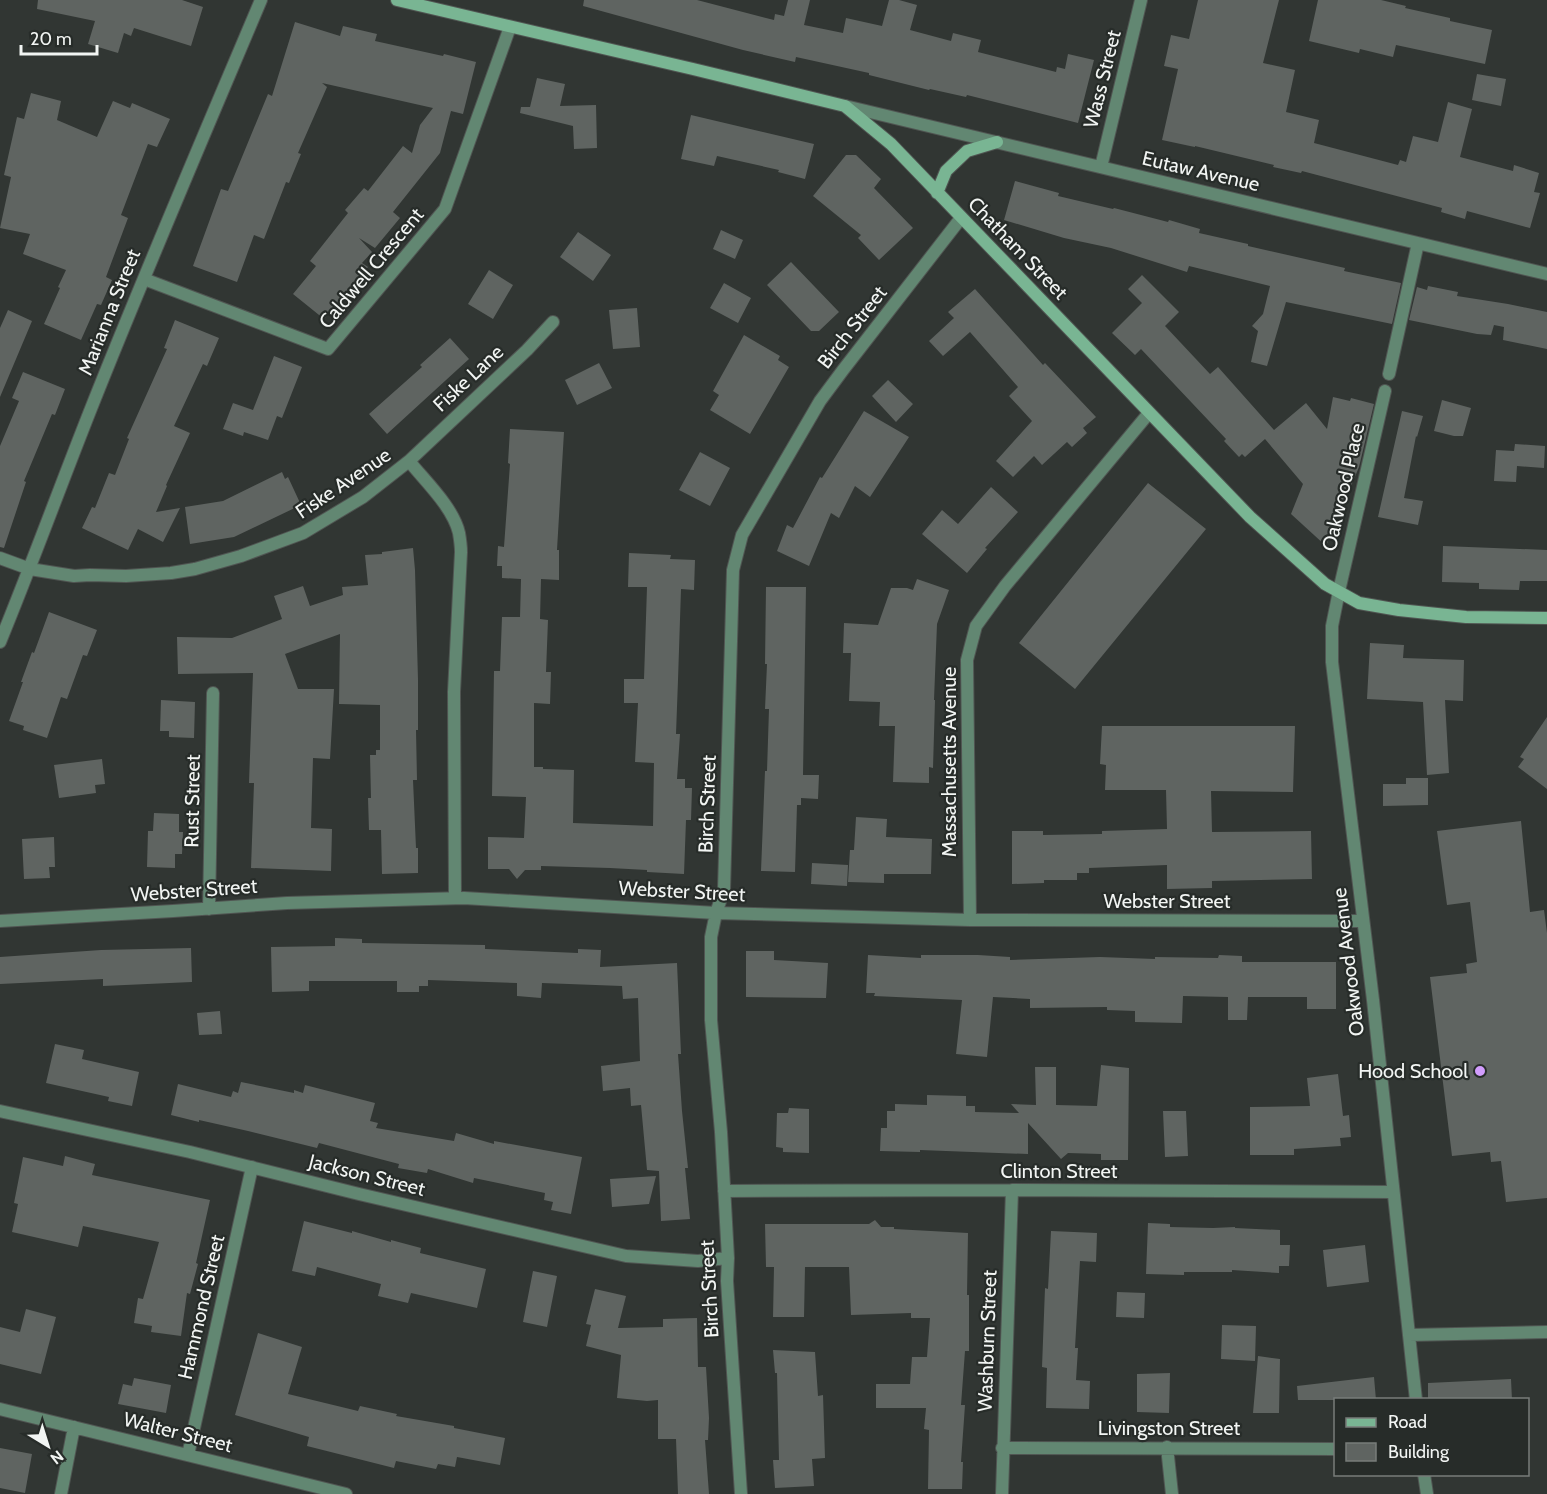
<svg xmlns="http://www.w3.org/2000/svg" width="1547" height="1494" viewBox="0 0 1547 1494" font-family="Cabin,sans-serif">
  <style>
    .building { fill: #5f6461 }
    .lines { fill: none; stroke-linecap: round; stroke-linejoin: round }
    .street-casing { stroke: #505552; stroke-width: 14 }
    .secondary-casing { stroke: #505552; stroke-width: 14 }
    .street { stroke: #628772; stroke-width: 12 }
    .secondary { stroke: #79b593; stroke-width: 12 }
    .poi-dot { fill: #d29dfd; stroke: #272c29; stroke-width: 2 }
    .labels { text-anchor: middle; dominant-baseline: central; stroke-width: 4.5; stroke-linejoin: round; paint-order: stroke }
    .street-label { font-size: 20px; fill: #f2f5f3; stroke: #272c29 }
    .poi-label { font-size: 20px; fill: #f2f5f3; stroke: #272c29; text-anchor: end }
  </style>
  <rect width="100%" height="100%" fill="#313633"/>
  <path class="building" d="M38,0H182L203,7L191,46L134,28L131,36L124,33L118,53L88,44L95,21L37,9Z
    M584,0H697L774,20L775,14L784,16L788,0H810L804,25L843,33L846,18L882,26L889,0H899L917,5L910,30L951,41L953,33L981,40L978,52L1056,72L1057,67L1065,69L1068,54L1094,60L1078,123L967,95L966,97L930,89L929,90L869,75V73L796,57L795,62L743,50L583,6Z
    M1198,0H1279L1263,63L1295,70L1286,112L1319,120L1314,143L1398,165L1400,160L1406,162L1413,136L1438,142L1448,102L1472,109L1460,157L1513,171L1514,165L1539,173L1534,192L1540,193L1530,228L1467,211L1465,219L1441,212L1442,208L1302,171L1301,173L1273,167L1274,165L1195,146V147L1190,146L1162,140L1178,69L1164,66L1171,35L1189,39Z
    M1318,0H1381L1406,6L1405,8L1450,18V21L1492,30L1485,64L1396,45L1393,57L1360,49L1359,53L1309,41Z
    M295,22L340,36L343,26L377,34L375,41L443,56L444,54L476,62L463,114L451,111L440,153L393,212L400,218L375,248L359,238L372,252L362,263L368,267L324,319L293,294L316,266L310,261L348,213L345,210L364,188L368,191L403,146L412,153L420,125L433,108L322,83L327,87L298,153L301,154L289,183L286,182L264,239L254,235L237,282L193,266L221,189L228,191L268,94L272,96Z
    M1477,74L1506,79L1501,106L1472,100Z
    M537,78L565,84L560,106L596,105L597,148L574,149L573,126L520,113L521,107H530Z
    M31,93L61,101L57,120L97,137L113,101L130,108L132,103L170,119L157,147L148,144L121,215L128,218L106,277L112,280L101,305L97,304L81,340L44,324L60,288L58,287L66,270L23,254L30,234L0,228L11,177L4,175L17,117L24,119Z
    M691,115L814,144L805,179L778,172L779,170L717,156L714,166L681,159Z
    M846,155H856L881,179L874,188L913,228L879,260L858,238L861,235L813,196Z
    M1015,181L1059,193L1058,196L1113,209L1114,208L1168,222L1169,220L1200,229L1199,233L1248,244V246L1345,268L1344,271L1401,283L1392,324L1286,302L1267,366L1251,362L1258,331L1252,326L1263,314L1270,286L1189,266L1187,272L1111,248L1064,238L1004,220Z
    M721,230L743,240L735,259L713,249Z
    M578,232L611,255L593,281L560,257Z
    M791,262L839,312L819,331H811L767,285Z
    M489,270L513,285L493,319L468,304Z
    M1142,275L1179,312L1165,326L1210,374L1218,367L1274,430L1306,403L1327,429L1333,397L1350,401L1351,398L1374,404L1359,467L1326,546L1291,514L1303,484L1265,439L1245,457L1242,454L1239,457L1224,441L1226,439L1141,349L1135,355L1112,333L1142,303L1128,289Z
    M724,283L751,298L738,323L710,308Z
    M1428,286L1458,292L1457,296L1508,304L1547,312V349L1503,340L1504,327L1494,325L1491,335L1477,334L1409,320L1417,287L1427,290Z
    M975,289L1043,365L1045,363L1096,417L1083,428L1087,433L1072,447L1067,442L1042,465L1034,456L1013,477L996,461L1032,421L1009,396L1018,387L970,332L943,356L929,341L954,318L948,312Z
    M637,308L640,347L613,349L609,310Z
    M8,310L32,321L0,397V328Z
    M175,320L219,338L207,366L203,364L174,426L190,433L166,485L167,486L156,512L180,508L163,542L138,529L128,550L82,528L92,507L95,508L109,473L115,475L129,439L127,438L167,349L164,348Z
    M744,335L780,356L778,360L789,367L750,434L710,410L719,395L713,391Z
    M450,338L469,359L387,434L369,414L422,367L420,365Z
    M274,356L302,367L282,418L277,416L268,440L244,432L243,436L223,429L233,403L253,410Z
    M599,363L612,388L577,405L565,380Z
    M23,372L65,389L55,415L52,414L24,481L26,482L4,548L0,547V446L19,401L12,398Z
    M888,380L913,404L896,422L872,396Z
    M1442,400L1471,408L1463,436H1454L1434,431Z
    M864,411L909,437L870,497L855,486L839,518L831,513L809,566L777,551L787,525L793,528L820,477L822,478Z
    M1402,411L1423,416L1417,437L1416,436L1404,498L1423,501L1418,525L1378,517Z
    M510,429L564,432L557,550H559V580L541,579L540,619L548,620L546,672H551L550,704L534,703V767H543V769L574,770L573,823L653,826L654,763L635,762L638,703H624V679H644L647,587H628L629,553L671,555L670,559L695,560L694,590L681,589L678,680L676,734H680L677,779H685V788H692L691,820H686L684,874L647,872V870L610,868L541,866V870H525L517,879L509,869H488V837L524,838L526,797L492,796L494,671H500L502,617H520L521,579L502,578V566H497L498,546L504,547L510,464L508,463Z
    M1515,444L1545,446L1544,468L1517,466L1516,482L1494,481L1496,450L1514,451Z
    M700,452L730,468L710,506L679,490Z
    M282,472L285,479L288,477L301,505L234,537L190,544L185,507L223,501Z
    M1148,483L1206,529L1075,689L1019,643Z
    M991,487L1018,512L985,548L987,549L967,573L922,534L942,510L958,524Z
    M1443,546L1547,550V581H1520L1519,590L1479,589V583L1442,582Z
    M413,548L415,570L418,680V730H416L417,780H413L416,848H418V873L382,874L381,830H369L368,798H371L370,755H376V750H380V705L339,704L340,634L285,654L298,689H334L330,759L313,758L311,828L332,829L331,871L251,868L254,783H249L253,673L178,674L177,637L232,638L282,619L274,596L303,586L310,606L343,595L342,587L368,585L365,555L382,554V552Z
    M917,579L949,590L937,624L934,700H935L933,768L929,767V783L893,782L895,726H879L880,702L849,701L851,653H843L844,623L878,625L891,588H907L913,590Z
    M766,587H806L803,775H819L818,799L801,798V805H797L795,872L761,871L765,771H767L769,709H765L767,664H765Z
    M49,612L97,630L87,656L83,655L67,699L61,697L47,738L23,730L24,726L9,721L23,682H21L32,652L34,653Z
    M1370,643L1404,645L1403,658L1464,660L1463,701L1445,700L1449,773L1427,775L1423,702L1367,699Z
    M161,700L195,702L194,738L169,737V731H160Z
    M1547,717V789L1518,767L1524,759L1520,757Z
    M1102,726H1295L1293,792L1211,791L1212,832L1311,831L1312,879L1212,881V888L1167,889V865L1089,868V873H1077V880H1044V883L1012,884V831H1043V835L1102,834V831L1167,829L1166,790H1105L1106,765L1100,764Z
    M102,759L105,784L95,785L96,793L59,798L54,765Z
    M1406,778H1428V805L1383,806V784H1406Z
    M154,813L179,814V832H183L182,854H175V868L147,867L148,831H153Z
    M856,817L887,819L886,837L932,839L931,874H884V883L848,882L850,850H854Z
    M1521,821L1530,912L1544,910L1547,933V1198L1506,1202L1501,1161L1491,1162L1490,1152L1452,1156L1430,977L1467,973L1466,964L1477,962L1470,902L1447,905L1437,831Z
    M54,837L55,867H49L50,878L24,879L22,839Z
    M812,863L848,865L847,886L811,884Z
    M335,938L362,939V943L485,945V949L578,953V949L601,950L600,967L677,963L681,1054H678L682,1111L688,1168H685L690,1219L661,1221L659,1171L647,1170L641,1105L631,1106L630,1088L603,1091L601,1066L640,1061L638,998L623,999L622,986L542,983L541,998L517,996V983L428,980V986H419V992H397V981H309V991L272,992L271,947L335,946Z
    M191,948L192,982L103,986V979L0,984V957L101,950Z
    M746,951H774V960L828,963L826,998L746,997Z
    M868,955L921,958V955H978L1010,957V960L1100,957L1155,959V957L1218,958L1219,955L1242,956V962H1336V1009H1307V997H1248L1247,1020H1228V997L1183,996L1182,1023L1135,1022V1011L1107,1010V1007L1030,1008V999L993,997L987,1057L956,1054L962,1000L874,996L875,993H866Z
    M220,1011L222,1034L199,1035L197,1013Z
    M55,1044L84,1050L82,1059L139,1072L132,1106L108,1101L109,1097L46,1083Z
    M1101,1065L1129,1068L1128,1160H1101V1154L1068,1153L1061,1159L1028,1123V1154L920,1150V1152L880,1151L881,1128H887V1111H895V1104L927,1105V1095L966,1096V1106H975V1112L1019,1113L1011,1104L1036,1105L1035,1067H1056V1105L1097,1106Z
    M1338,1074L1343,1116L1349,1115L1351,1137L1340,1138L1341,1146L1294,1149V1155H1250V1107L1310,1106L1307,1078Z
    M241,1082L294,1093V1090L303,1093L305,1085L375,1103L370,1121L378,1123L376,1128L454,1141L456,1133L494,1144V1141L582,1157L571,1214L551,1210L553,1202L544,1200L545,1193L474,1178L473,1183L428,1169L427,1173L398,1168L399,1164L319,1143L317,1148L248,1131L199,1120V1122L171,1115L178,1084L231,1097L233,1091L238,1093Z
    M789,1108L809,1109V1153L783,1152V1148L776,1147L777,1113H788Z
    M1163,1111H1186L1188,1156L1165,1157Z
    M65,1156L95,1164L92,1175L210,1200L196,1263L198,1264L190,1294L187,1293L181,1336L151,1332L152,1326L134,1323L138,1298L143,1299L159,1242L83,1226L78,1247L12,1232L18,1204L14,1203L23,1157L63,1166Z
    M656,1176L649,1204L612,1207L610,1179Z
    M875,1220L881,1227H894V1229L968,1233L967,1295H969V1351H965L961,1405H965L961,1462H963L962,1489H928L929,1430L924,1429L926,1408H876V1384H910L912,1357H927L930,1318H911V1313L851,1315L849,1267H805L804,1317H773L774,1267H766L765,1224H869Z
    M304,1221L352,1233V1231L391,1242V1240L421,1248L420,1253L486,1269L477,1308L411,1293L408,1303L378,1296L381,1284L317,1267L315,1276L292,1271Z
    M1148,1223L1170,1224V1227L1213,1228L1235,1227V1228L1280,1230V1245H1290L1289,1266H1279V1273L1232,1270V1272H1184V1275L1146,1274Z
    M1051,1231L1097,1233L1096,1262L1080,1261L1075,1348H1078L1076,1380L1090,1381L1089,1409L1046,1408L1047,1368L1042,1367L1045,1288L1048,1289Z
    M1365,1245L1369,1282L1327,1287L1323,1250Z
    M533,1271L557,1276L547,1327L523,1322Z
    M595,1289L626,1296L618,1328L663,1327V1319L697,1318L698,1367H706L709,1418L708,1440H705L709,1494H678L676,1439H658V1400L647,1401L617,1398L621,1355L586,1346L591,1325L586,1324Z
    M1117,1292L1145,1293L1144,1318L1116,1317Z
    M26,1309L56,1317L41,1374L0,1364V1327L20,1332Z
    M1222,1325L1256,1326L1255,1361L1221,1359Z
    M258,1333L302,1347L288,1394L358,1411L360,1406L397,1414L396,1416L454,1426V1428L505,1438L500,1465L457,1457L455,1467L438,1464L436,1469L396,1461L394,1468L307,1446L309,1437L235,1415Z
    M773,1350L815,1352L818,1396L823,1395L825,1458L812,1459L814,1486L775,1488L773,1460H779L777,1373H775Z
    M1258,1356L1280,1359L1279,1413H1253Z
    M1170,1373L1169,1413L1137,1412V1374Z
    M1374,1377L1376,1400H1298L1297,1386Z
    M134,1378L171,1385L166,1413L118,1404L123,1384L132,1386Z
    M1511,1379L1512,1400H1428V1383Z
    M0,1448L32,1454L25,1493L0,1488Z"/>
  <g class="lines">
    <defs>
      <path id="street" d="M845,106L1547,274
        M1101,167L1141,0
        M144,279L328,349L445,209L510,27
        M1389,374L1418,243
        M1385,391L1339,591L1332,626V662L1373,1000L1416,1400
        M409,461L527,350L553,322
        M0,558L30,569L74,576L90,575L126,576L171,573L195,569L241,556L303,533L363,497L409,461C425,481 453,507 459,533C460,539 461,546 461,552L454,692L455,898
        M0,642C32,564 61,484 92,406C146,270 204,135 261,0
        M209,909L213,693
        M970,920L967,660L976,626L1005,586L1149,413
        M0,921L173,911L287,903L464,898L716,913L970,920L1363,921
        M0,1111L190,1152L359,1194L626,1256L698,1261L728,1258
        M724,1191L1012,1190L1393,1192
        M1409,1335L1547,1332
        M0,1409L346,1494
        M1167,1447L1172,1494
        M1002,1448L1336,1449
        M188,1455L252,1167
        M1424,1474L1427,1494
        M61,1494L74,1427
        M741,1494L727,1281L728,1258L721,1132L711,1020V937L716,913L724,890L733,570L742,535L820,401L843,370L961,218
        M1002,1494L1012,1190"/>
      <path id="secondary" d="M397,0L693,69L845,106L891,144L1250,517L1325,584L1359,603L1399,610L1466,617L1547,618
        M937,193L946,171L967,151L997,142"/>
    </defs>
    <use href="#street" class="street-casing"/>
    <use href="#secondary" class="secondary-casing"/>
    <use href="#street" class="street"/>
    <use href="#secondary" class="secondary"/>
  </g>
  <circle class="poi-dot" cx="1480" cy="1071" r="6"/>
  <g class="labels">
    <g class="street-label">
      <text transform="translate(1102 79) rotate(-76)">Wass Street</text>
      <text transform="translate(1201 171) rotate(13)">Eutaw Avenue</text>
      <text transform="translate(1018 248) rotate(46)">Chatham Street</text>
      <text transform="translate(371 268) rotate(-50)">Caldwell Crescent</text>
      <text transform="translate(109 312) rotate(-68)">Marianna Street</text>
      <text transform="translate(852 327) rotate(-52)">Birch Street</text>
      <text transform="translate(468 378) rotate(-43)">Fiske Lane</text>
      <text transform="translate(343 483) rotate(-34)">Fiske Avenue</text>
      <text transform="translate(1343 487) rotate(-77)">Oakwood Place</text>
      <text transform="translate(949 762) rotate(-90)">Massachusetts Avenue</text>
      <text transform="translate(192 801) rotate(-89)">Rust Street</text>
      <text transform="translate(707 804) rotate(-88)">Birch Street</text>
      <text transform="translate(194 890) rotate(-4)">Webster Street</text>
      <text transform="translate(682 891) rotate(3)">Webster Street</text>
      <text x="1167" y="901">Webster Street</text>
      <text transform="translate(1348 962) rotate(-97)">Oakwood Avenue</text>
      <text x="1059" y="1171">Clinton Street</text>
      <text transform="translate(367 1175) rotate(14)">Jackson Street</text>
      <text transform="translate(709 1289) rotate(-93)">Birch Street</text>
      <text transform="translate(201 1307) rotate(-77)">Hammond Street</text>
      <text transform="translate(987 1341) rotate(-88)">Washburn Street</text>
      <text x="1169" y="1428">Livingston Street</text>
      <text transform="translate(178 1432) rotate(14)">Walter Street</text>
    </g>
    <g class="poi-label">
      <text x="1468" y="1071">Hood School</text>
    </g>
  </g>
  <rect x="1334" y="1398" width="195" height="78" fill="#272c29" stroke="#787c7a" stroke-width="1.5"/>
  <rect x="1346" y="1418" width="30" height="9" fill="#79b593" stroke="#787c7a" stroke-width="1.5"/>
  <text x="1388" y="1428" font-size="18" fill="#f2f5f3">Road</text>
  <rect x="1346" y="1443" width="30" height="18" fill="#5f6461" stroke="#787c7a" stroke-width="1.5"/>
  <text x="1388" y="1458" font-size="18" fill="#f2f5f3">Building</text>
  <g transform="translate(48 1446) rotate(142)" stroke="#272c29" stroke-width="4.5" paint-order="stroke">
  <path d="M0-4.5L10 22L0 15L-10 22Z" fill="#f2f5f3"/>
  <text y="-9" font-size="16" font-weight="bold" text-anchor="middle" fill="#f2f5f3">N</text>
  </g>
  <path d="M21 45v9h76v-9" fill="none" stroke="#f2f5f3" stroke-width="3"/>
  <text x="30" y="45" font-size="18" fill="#f2f5f3" stroke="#272c29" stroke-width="4.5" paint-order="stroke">20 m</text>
</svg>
